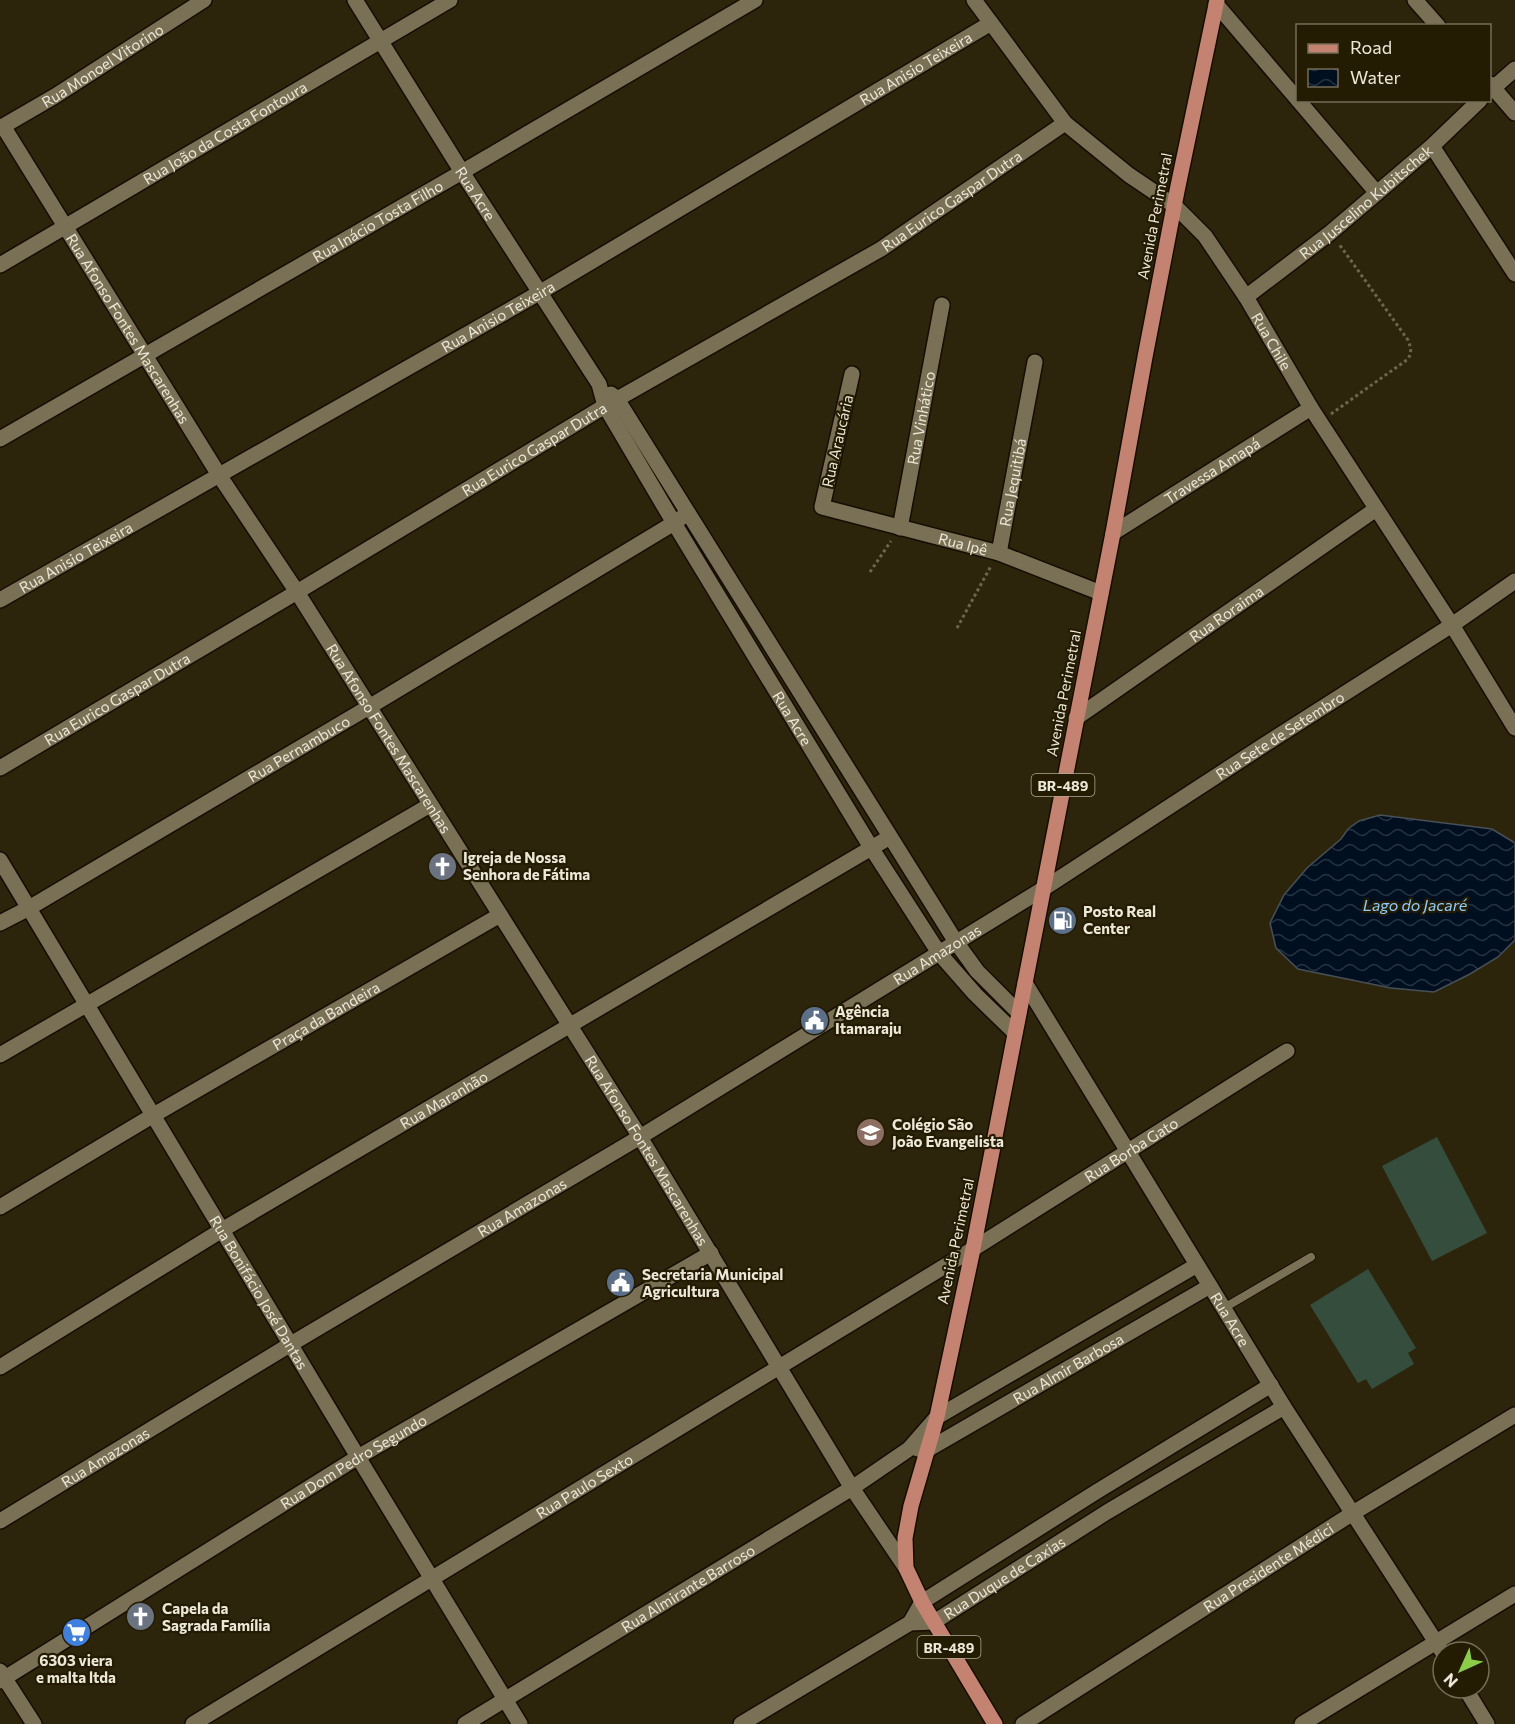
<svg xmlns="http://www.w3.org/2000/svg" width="1515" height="1724" viewBox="0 0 1515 1724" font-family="Commissioner,sans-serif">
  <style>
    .garden { fill: #354d3d }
    .water { fill: url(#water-waves); stroke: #475057; stroke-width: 1.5 }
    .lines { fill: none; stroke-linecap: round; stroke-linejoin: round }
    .lane-casing { stroke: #160d00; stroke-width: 10 }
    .street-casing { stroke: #160d00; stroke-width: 18 }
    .primary-casing { stroke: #160d00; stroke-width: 18 }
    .path { stroke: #6d664f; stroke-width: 3; stroke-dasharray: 3 3; stroke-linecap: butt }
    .lane { stroke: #7a7055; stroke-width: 8 }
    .street { stroke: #7a7055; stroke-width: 15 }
    .primary { stroke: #c38370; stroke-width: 15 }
    .labels { text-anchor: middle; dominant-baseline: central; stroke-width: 4.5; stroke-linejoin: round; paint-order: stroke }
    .shield { fill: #241b03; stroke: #b0aa97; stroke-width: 1.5 }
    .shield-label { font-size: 14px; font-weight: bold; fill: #ece7d7 }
    .street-label { font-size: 15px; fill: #ece7d7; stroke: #241b03 }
    .poi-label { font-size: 15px; font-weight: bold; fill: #ece7d7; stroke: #241b03; text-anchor: start }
    .water-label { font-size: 16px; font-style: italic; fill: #8eccfa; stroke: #241b03 }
  </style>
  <defs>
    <pattern id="water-waves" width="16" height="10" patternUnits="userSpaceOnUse" patternTransform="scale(1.5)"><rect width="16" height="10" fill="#000f20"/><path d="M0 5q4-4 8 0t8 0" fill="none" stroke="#253240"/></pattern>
  </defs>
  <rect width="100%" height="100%" fill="#2d250b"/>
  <path class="garden" d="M1437,1137L1487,1233L1432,1261L1382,1166Z
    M1368,1269L1416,1348L1408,1353L1414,1364L1372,1389L1366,1379L1358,1383L1310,1305Z"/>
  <path class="water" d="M1380,815L1492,829L1515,843V940L1498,957L1470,974L1434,992L1391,988L1298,969L1276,948L1270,923L1284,895L1307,868L1341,839L1348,829L1359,821Z"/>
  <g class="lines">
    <defs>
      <path id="lane" d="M1224,1308L1311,1257"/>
      <g id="street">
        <path id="s1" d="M355,0L462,172L599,384L605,406L674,523L872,849L939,953L975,994L1015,1033"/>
        <path id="s2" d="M974,0L1065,123L1129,175L1175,206L1205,236L1246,297L1311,408L1452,625L1515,728"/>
        <path d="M1415,0L1438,26"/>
        <path d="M1216,4L1298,100"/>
        <path d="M1490,84L1515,113"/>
        <path d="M1490,91L1515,69"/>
        <path d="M1298,100L1377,193"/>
        <path id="s3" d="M3,126L219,475L297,592L640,1137L852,1488L906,1568"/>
        <path id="s4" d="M0,128L55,96L204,0"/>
        <path d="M1432,146L1515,274"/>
        <path id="s5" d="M0,265L450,0"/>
        <path id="s6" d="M1246,297L1330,233L1432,146L1480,100"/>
        <path id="s7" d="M852,374L822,507L999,553L1101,593"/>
        <path d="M611,394L617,399L956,942L977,971L1019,1013"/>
        <path id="s8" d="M0,439L462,172L755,0"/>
        <path id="s9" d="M900,528L942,305"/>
        <path id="s10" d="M1113,533L1311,408"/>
        <path id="s11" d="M999,553L1035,362"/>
        <path id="s12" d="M0,600L539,293L991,23"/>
        <path id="s13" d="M1076,718L1376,509"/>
        <path id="s14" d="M0,768L297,592L605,406L881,249L1065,123"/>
        <path id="s15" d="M0,860L358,1457L520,1724"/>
        <path id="s16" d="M0,923L29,908L369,707L674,523L688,513"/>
        <path id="s17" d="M1025,983L1284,1407L1443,1653"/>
        <path d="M0,1055L430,805"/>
        <path id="s18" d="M0,1207L152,1116L500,915"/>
        <path id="s19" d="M0,1367L222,1230L890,837"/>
        <path id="s20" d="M918,1449L927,1450L1210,1286"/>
        <path id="s21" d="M0,1521L291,1344L640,1137L1043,889L1264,745L1452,625L1515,581"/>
        <path d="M910,1623L922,1602L1096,1492L1271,1385"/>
        <path d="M0,1671L34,1724"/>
        <path id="s22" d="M0,1681L358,1457L711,1253"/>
        <path d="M1465,1688L1487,1724"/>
        <path id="s23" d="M193,1724L973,1249L1287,1051"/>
        <path id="s24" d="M465,1724L852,1488L909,1449L937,1417L1197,1265"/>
        <path id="s25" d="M741,1724L910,1623L934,1622L1107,1512L1284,1407"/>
        <path id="s26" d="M1023,1724L1353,1513L1515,1415"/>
        <path d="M1302,1724L1515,1594"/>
      </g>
      <path id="primary" d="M995,1724L922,1602L906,1568L905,1538L911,1506L937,1417L973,1249L1113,533L1145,357L1177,191L1217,0"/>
    </defs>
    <use href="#lane" class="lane-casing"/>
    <use href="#street" class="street-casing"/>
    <use href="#primary" class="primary-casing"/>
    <path class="path" d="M1331,414L1408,359C1412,352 1411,348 1408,340L1339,244
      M870,572L891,541
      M957,628L991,566"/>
    <use href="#lane" class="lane"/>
    <use href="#street" class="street"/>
    <use href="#primary" class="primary"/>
  </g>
  <defs>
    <symbol id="church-disc" viewBox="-11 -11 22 22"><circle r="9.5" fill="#6b7280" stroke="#241b03"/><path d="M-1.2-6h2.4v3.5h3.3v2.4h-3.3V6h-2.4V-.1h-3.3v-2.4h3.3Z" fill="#fff"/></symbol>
    <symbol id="fuel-disc" viewBox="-11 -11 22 22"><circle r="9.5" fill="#5c6f8a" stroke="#241b03"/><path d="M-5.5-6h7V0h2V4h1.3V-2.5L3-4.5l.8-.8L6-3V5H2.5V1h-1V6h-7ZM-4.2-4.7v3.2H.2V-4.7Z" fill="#fff"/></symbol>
    <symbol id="civic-disc" viewBox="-11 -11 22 22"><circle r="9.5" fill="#5c6f8a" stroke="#241b03"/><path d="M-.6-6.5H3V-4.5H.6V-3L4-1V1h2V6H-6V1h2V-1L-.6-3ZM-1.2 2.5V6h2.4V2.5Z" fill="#fff"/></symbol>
    <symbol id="school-disc" viewBox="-11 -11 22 22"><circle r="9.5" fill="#8d6e63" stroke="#241b03"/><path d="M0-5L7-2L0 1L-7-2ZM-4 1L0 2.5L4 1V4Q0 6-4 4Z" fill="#fff"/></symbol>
    <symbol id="supermarket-disc" viewBox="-11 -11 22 22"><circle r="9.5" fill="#3f7fe0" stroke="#241b03"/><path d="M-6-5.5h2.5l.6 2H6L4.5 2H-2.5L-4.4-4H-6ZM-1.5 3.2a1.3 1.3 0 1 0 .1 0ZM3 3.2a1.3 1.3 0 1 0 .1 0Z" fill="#fff"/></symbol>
  </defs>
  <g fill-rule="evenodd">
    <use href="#church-disc" x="426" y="850" width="33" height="33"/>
    <use href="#fuel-disc" x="1046" y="904" width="33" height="33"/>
    <use href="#civic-disc" x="798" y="1004" width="33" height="33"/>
    <use href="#school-disc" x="854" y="1116" width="33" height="33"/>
    <use href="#civic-disc" x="604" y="1266" width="33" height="33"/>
    <use href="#church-disc" x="124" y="1600" width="33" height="33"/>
    <use href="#supermarket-disc" x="60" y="1616" width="33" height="33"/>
  </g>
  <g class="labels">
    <g class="shield">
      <rect x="1031.5" y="774" width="63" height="22" rx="4.5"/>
      <rect x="917.5" y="1636" width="63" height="22" rx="4.5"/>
    </g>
    <g class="shield-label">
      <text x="1063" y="785">BR-489</text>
      <text x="949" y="1647">BR-489</text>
    </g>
    <g class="street-label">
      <text stroke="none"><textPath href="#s4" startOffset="120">Rua Monoel Vitorino</textPath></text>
      <text stroke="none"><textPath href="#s12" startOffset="1059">Rua Anisio Teixeira</textPath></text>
      <text stroke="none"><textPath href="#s5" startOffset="261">Rua João da Costa Fontoura</textPath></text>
      <text stroke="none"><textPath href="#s1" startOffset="228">Rua Acre</textPath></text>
      <text stroke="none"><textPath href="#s14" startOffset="1108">Rua Eurico Gaspar Dutra</textPath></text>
      <text stroke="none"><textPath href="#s6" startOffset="153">Rua Juscelino Kubitschek</textPath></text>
      <text transform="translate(1154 216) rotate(-79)">Avenida Perimetral</text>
      <text stroke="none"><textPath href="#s8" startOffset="436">Rua Inácio Tosta Filho</textPath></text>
      <text stroke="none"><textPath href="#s12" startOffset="573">Rua Anisio Teixeira</textPath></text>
      <text stroke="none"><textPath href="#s3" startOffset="238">Rua Afonso Fontes Mascarenhas</textPath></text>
      <text stroke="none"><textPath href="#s2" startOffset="458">Rua Chile</textPath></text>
      <text stroke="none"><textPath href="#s9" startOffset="112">Rua Vinhático</textPath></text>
      <text transform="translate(837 441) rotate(-77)">Rua Araucária</text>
      <text stroke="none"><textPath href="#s14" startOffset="622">Rua Eurico Gaspar Dutra</textPath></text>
      <text stroke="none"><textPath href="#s10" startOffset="117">Travessa Amapá</textPath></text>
      <text stroke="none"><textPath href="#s11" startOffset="72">Rua Jequitibá</textPath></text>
      <text stroke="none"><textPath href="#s7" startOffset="282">Rua Ipê</textPath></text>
      <text stroke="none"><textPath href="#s12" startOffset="87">Rua Anisio Teixeira</textPath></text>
      <text stroke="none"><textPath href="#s13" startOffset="183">Rua Roraima</textPath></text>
      <text transform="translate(1063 693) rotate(-79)">Avenida Perimetral</text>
      <text stroke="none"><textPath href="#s14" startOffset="136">Rua Eurico Gaspar Dutra</textPath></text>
      <text stroke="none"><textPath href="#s1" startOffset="842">Rua Acre</textPath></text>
      <text stroke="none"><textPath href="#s21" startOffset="1502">Rua Sete de Setembro</textPath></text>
      <text stroke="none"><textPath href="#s3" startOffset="724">Rua Afonso Fontes Mascarenhas</textPath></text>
      <text stroke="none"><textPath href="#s16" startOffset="346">Rua Pernambuco</textPath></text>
      <text stroke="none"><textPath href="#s21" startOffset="1095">Rua Amazonas</textPath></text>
      <text stroke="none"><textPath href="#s18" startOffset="378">Praça da Bandeira</textPath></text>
      <text stroke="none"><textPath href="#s19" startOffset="518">Rua Maranhão</textPath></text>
      <text stroke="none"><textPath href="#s23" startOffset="1100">Rua Borba Gato</textPath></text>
      <text stroke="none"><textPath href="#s3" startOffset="1210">Rua Afonso Fontes Mascarenhas</textPath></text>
      <text stroke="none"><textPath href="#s21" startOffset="609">Rua Amazonas</textPath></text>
      <text transform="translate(955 1241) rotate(-78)">Avenida Perimetral</text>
      <text stroke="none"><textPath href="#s15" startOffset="504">Rua Bonifácio José Dantas</textPath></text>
      <text stroke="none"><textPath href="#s17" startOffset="394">Rua Acre</textPath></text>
      <text stroke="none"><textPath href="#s20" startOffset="172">Rua Almir Barbosa</textPath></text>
      <text stroke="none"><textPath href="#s21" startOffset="123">Rua Amazonas</textPath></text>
      <text stroke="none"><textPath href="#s22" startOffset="416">Rua Dom Pedro Segundo</textPath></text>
      <text stroke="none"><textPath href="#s23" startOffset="458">Rua Paulo Sexto</textPath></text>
      <text stroke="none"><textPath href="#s26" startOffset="291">Rua Presidente Médici</textPath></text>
      <text stroke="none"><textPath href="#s25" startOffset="304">Rua Duque de Caxias</textPath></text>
      <text stroke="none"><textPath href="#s24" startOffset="261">Rua Almirante Barroso</textPath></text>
    </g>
    <g class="poi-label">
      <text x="463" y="857">Igreja de Nossa<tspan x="463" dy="17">Senhora de Fátima</tspan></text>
      <text x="1083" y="911">Posto Real<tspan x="1083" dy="17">Center</tspan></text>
      <text x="835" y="1011">Agência<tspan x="835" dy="17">Itamaraju</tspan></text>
      <text x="892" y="1124">Colégio São<tspan x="892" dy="17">João Evangelista</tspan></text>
      <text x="642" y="1274">Secretaria Municipal<tspan x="642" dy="17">Agricultura</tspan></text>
      <text x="162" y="1608">Capela da<tspan x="162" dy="17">Sagrada Família</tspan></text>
      <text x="76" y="1660" text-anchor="middle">6303 viera<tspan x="76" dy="17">e malta ltda</tspan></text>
    </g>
    <g class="water-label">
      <text x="1415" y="904">Lago do Jacaré</text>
    </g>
  </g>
  <rect x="1296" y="24" width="195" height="78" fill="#241b03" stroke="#746d58" stroke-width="1.5"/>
  <rect x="1308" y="44" width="30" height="9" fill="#c38370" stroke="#746d58" stroke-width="1.5"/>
  <text x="1350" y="54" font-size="18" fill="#ece7d7">Road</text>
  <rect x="1308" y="69" width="30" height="18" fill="url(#water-waves)" stroke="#746d58" stroke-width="1.5"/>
  <text x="1350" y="84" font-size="18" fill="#ece7d7">Water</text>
  <g transform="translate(1461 1670) rotate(225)"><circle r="28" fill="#241b03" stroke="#746d58" stroke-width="1.5"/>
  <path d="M0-4.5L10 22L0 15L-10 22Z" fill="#8bce46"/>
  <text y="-9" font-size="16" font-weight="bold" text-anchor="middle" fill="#ece7d7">N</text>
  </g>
</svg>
